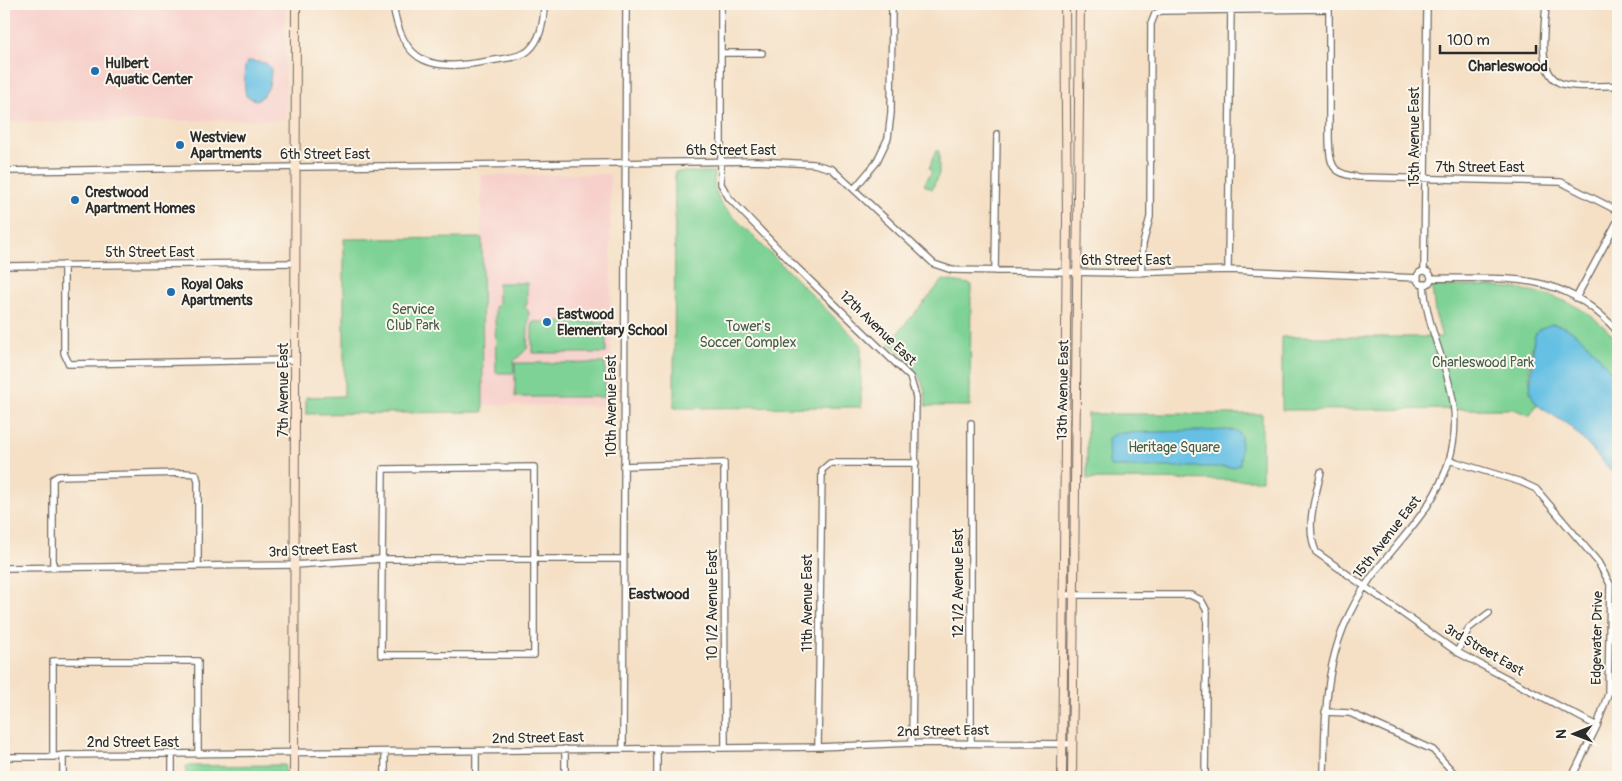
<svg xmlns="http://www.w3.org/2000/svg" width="1622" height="781" viewBox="0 0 1622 781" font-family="Pangolin,sans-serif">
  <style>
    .built { fill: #f7d0cb }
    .green { fill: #7ed295; stroke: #547e60 }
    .water { fill: #65c0e3; stroke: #487687 }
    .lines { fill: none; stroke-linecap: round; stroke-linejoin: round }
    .street-casing { stroke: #726a61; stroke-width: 8 }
    .secondary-casing { stroke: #726a61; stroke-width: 10 }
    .street { stroke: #fff; stroke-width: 5.5 }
    .secondary { stroke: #fce5cf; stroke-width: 8 }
    .poi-dot { fill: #1f6fb2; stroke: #fbf7ec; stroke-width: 2 }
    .labels { text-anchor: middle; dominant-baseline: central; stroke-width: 4; stroke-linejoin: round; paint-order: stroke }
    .poi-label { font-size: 14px; font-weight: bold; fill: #2b2b2b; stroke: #fbf7ec; text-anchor: start }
    .street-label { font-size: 14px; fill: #2b2b2b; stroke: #fbf7ec }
    .park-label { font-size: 14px; fill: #445d4b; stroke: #fbf7ec }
    .neighbourhood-label { font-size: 15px; font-weight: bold; fill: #2b2b2b; stroke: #fbf7ec }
  </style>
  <rect width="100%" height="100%" fill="#fbf7ec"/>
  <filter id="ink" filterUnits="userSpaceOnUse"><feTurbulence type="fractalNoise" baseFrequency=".02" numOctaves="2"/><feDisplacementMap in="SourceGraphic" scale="10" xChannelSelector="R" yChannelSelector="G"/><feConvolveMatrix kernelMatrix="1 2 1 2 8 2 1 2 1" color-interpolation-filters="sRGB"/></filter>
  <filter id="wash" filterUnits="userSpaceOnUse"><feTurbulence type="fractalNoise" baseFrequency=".0096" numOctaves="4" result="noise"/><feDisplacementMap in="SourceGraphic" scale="20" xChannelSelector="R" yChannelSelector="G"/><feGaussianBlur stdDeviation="1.12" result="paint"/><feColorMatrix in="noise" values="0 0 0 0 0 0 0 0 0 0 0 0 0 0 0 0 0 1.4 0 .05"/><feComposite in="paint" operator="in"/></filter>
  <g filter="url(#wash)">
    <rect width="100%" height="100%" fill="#f5e0c6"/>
    <path class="built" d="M4,4H285L286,120L4,122Z
      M610,174L612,406L483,405L481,175Z"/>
    <path class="green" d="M935,151H939V174L932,189L924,185L932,171L929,169Z
      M675,172H714V187L721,204L861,344V407L674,408Z
      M482,238L483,412L306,414V397L344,396V239Z
      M943,280L971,284L970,406H925C929,379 907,360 889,343Z
      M498,283H527V305L524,306L529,312L527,349L514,361V373H496L495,311V306L498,305Z
      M1432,286C1503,287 1569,281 1618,342V381L1580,337L1539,329C1529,344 1525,389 1537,404L1530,416L1514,409L1282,410V337H1442L1435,313Z
      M532,322H606V353H532Z
      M515,363H605V397H515Z
      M1087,414H1262V480L1087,479Z
      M285,765V777H186V766Z"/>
    <path class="water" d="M249,61L266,63L271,68C271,80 269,96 256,100L246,96C244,84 243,74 246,63Z
      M1552,324C1581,327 1601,360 1618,381V478L1570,426L1540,407L1534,400L1530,391L1534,337L1539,329Z
      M1235,430L1241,436L1240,464L1234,467H1111L1109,463L1108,438L1117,433Z"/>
  </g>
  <g filter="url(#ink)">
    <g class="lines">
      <defs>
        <path id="street" d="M393,4C402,67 434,71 489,61C500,59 521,58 529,50C541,39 544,19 544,4
          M721,4V184L729,198L791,262L910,377L916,397L912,743
          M1329,4V138C1330,164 1330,174 1359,177L1561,182L1618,211
          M1546,4C1545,28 1534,80 1567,85C1584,88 1602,85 1618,86
          M721,53H762
          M4,171L756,161L814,164L832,169L934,264L952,270L1123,273L1228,270L1418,278
          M854,189L876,163L888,138L891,113L892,4
          M64,265V353L69,364L296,360
          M4,266L296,263
          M1228,270L1231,4
          M995,271L997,134
          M1424,271L1427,4
          M1417 278a7 7 0 1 1 14 0a7 7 0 1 1-14 0Z
          M1141,273L1143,244L1150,217L1151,24L1155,14L1161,11L1329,9
          M1431,278C1506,280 1562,268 1618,332
          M1576,298L1618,220
          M971,423V743
          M1449,460L1521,482L1536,489L1598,562L1610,584L1608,694L1597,726L1572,777
          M623,466L724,463L725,748
          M534,467V655H381L383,469Z
          M1321,472C1315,499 1305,525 1316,552L1457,652L1597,726
          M4,568L294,565L382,559H623
          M53,568V479L58,476L185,473L196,474L198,481V566
          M1064,595H1190L1201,600L1207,611L1205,777
          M1457,652L1469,628L1489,613
          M1325,712L1350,713L1433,750L1453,772
          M818,747L822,470L830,463H916
          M565,749V777
          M623,749L626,4
          M63,755V777
          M172,755V777
          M4,757H53L63,755L818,747L912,743L1072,744
          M53,757V661H198V754
          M385,777V752
          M476,777V751
          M657,777V748
          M1324,777C1325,695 1325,635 1379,567C1406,533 1436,504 1449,461C1470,391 1427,348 1424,284"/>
        <path id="secondary" d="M294,777L296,4
          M1062,777L1067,220L1065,4
          M1072,777L1080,4"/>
      </defs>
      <use href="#street" class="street-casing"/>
      <use href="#secondary" class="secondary-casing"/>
      <use href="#street" class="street"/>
      <use href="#secondary" class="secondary"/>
    </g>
  </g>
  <g class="poi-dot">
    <circle cx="95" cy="71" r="5"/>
    <circle cx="180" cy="145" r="5"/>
    <circle cx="75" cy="200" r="5"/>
    <circle cx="171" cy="292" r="5"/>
    <circle cx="547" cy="322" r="5"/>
  </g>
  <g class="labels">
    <g class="poi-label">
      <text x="105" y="63">Hulbert<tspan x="105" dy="16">Aquatic Center</tspan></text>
      <text x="190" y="137">Westview<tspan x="190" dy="16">Apartments</tspan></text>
      <text x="85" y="192">Crestwood<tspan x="85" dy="16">Apartment Homes</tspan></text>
      <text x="181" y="284">Royal Oaks<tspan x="181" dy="16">Apartments</tspan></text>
      <text x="557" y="314">Eastwood<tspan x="557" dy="16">Elementary School</tspan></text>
    </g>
    <g class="street-label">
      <text transform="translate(1414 137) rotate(-90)">15th Avenue East</text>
      <text x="731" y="150">6th Street East</text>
      <text x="325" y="154">6th Street East</text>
      <text x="1480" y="167">7th Street East</text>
      <text x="150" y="252">5th Street East</text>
      <text x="1126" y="260">6th Street East</text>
      <text transform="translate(878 328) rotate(44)">12th Avenue East</text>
      <text transform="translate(283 390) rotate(-90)">7th Avenue East</text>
      <text transform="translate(1063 390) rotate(-89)">13th Avenue East</text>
      <text transform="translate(611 406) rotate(-90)">10th Avenue East</text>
      <text transform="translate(1387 537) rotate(-52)">15th Avenue East</text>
      <text transform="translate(313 550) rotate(-3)">3rd Street East</text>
      <text transform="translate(958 583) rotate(-90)">12 1/2 Avenue East</text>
      <text transform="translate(807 603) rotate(-90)">11th Avenue East</text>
      <text transform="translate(712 605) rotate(-90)">10 1/2 Avenue East</text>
      <text transform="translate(1597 638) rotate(-89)">Edgewater Drive</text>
      <text transform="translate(1484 650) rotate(30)">3rd Street East</text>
      <text transform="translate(943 731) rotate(-1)">2nd Street East</text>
      <text transform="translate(538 738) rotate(-1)">2nd Street East</text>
      <text x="133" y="742">2nd Street East</text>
    </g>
    <g class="park-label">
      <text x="413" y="309">Service<tspan x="413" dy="16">Club Park</tspan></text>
      <text x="748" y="326">Tower's<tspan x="748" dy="16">Soccer Complex</tspan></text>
      <text x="1483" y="362">Charleswood Park</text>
      <text x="1174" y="447">Heritage Square</text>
    </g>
    <g class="neighbourhood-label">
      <text x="1508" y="66">Charleswood</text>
      <text x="659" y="594">Eastwood</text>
    </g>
  </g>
  <rect width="1622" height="781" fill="none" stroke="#fbf7ec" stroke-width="20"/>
  <g transform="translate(1574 734) rotate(269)" stroke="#fbf7ec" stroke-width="4" paint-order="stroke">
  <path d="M0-4L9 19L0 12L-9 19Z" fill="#2b2b2b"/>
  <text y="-8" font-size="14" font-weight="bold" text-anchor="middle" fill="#2b2b2b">N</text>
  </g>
  <path d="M1440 45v8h96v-8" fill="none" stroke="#2b2b2b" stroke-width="2.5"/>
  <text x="1447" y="45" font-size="15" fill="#2b2b2b" stroke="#fbf7ec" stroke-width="4" paint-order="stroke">100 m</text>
</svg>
